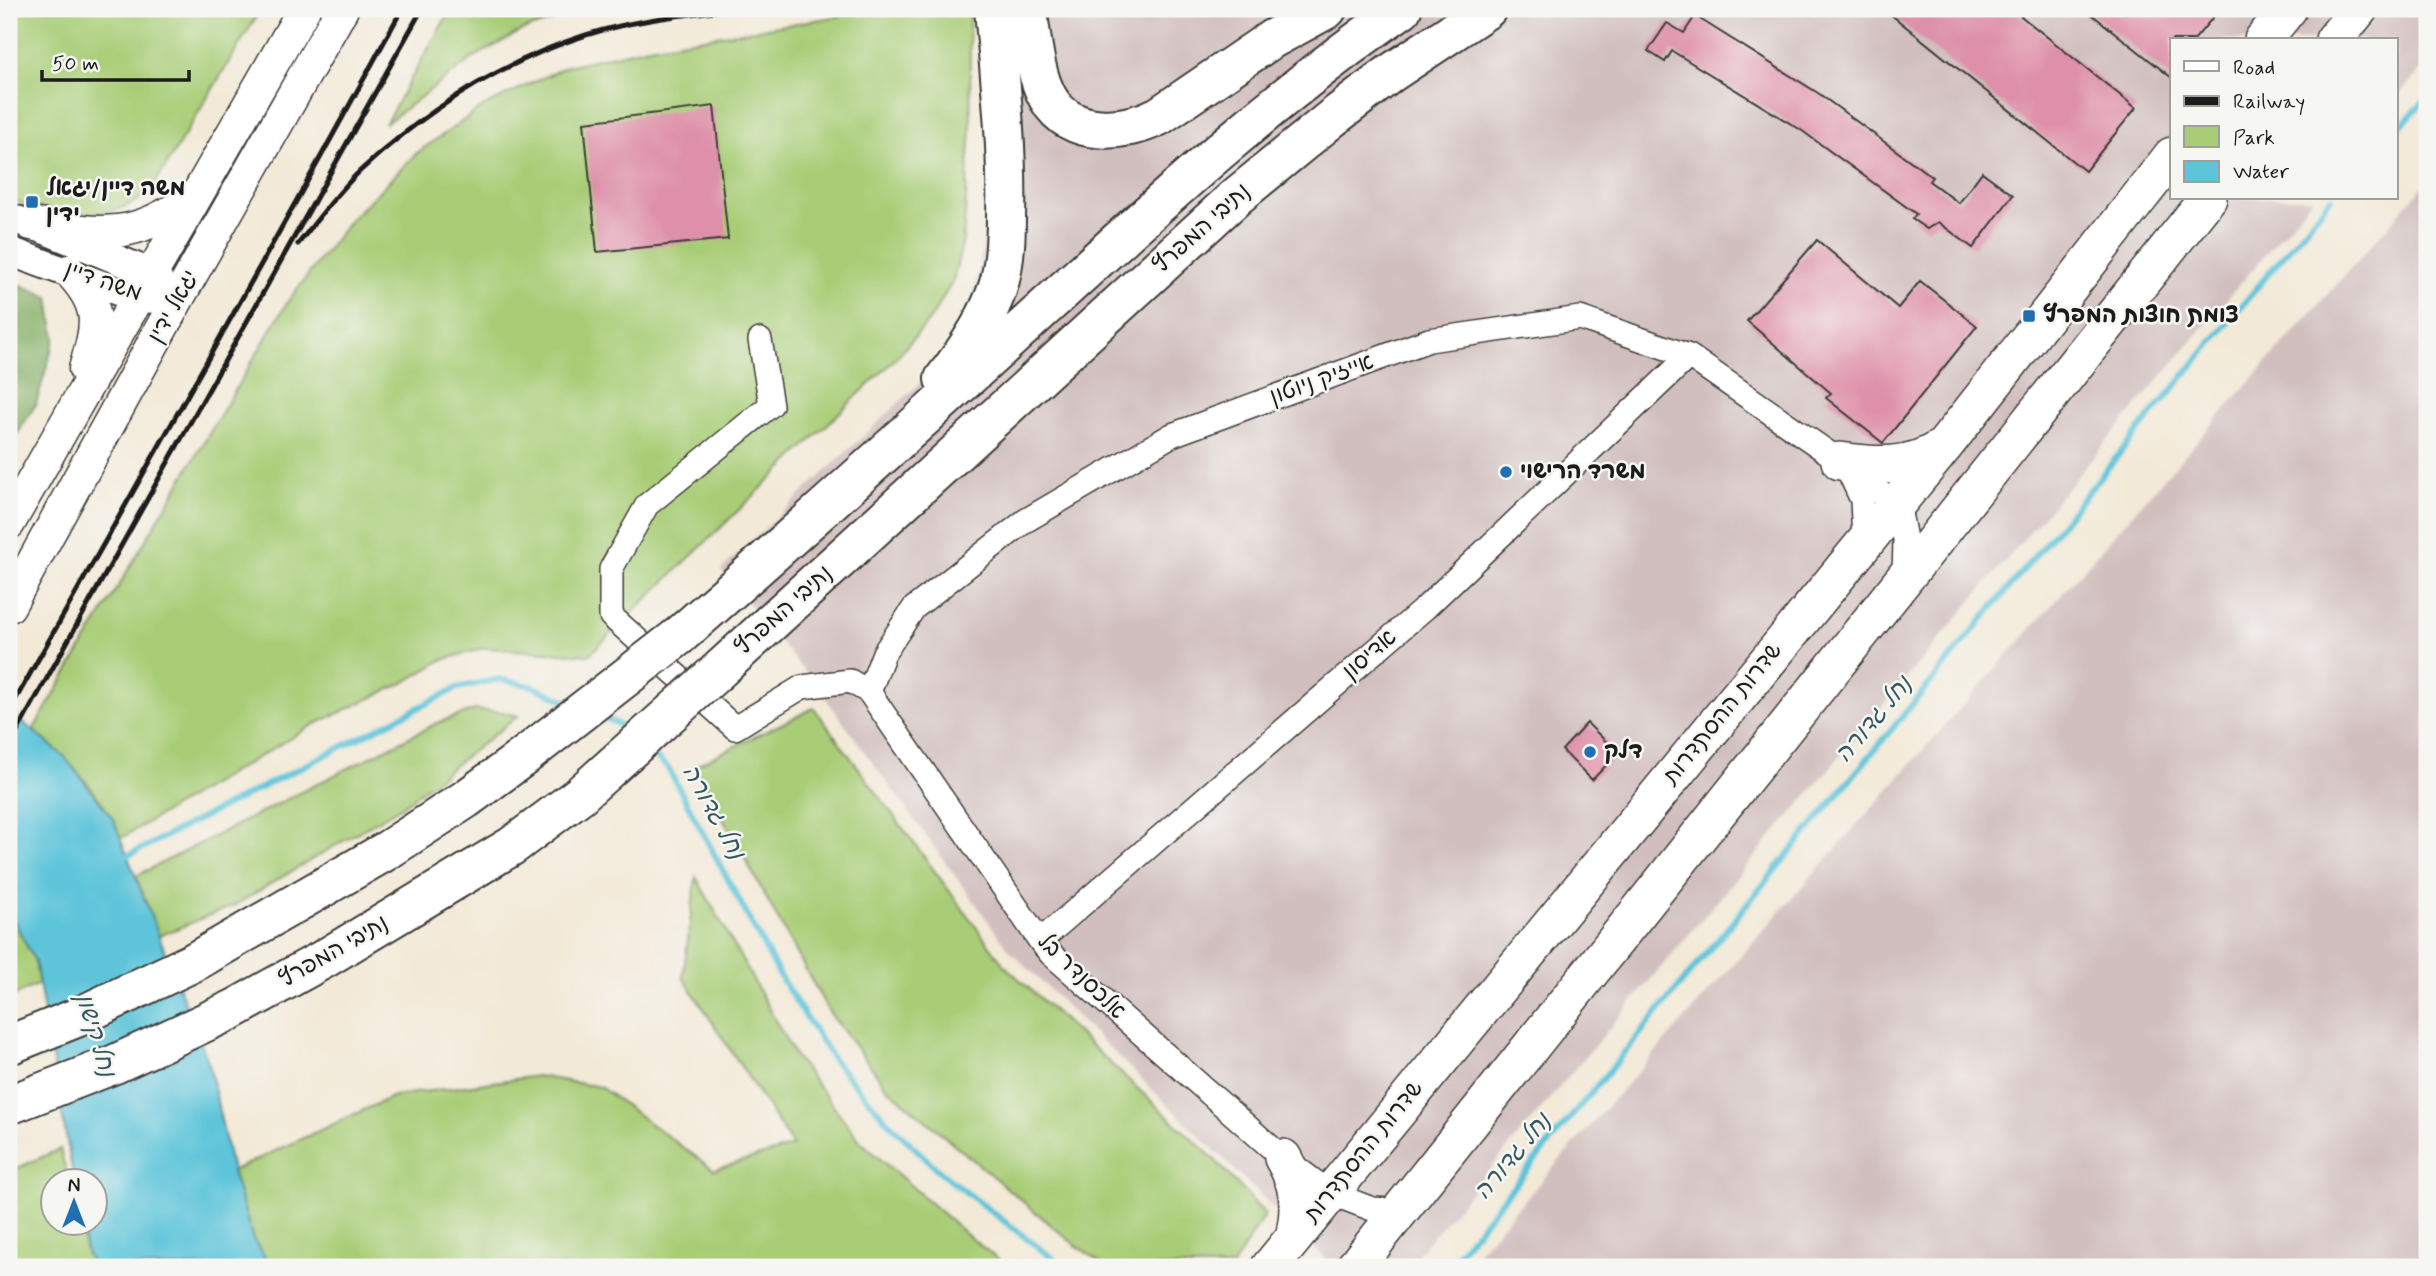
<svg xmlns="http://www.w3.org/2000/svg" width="2436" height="1276" viewBox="0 0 2436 1276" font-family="Mynerve,'Playpen Sans Hebrew',sans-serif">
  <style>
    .industrial { fill: #d1bfbf }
    .green { fill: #a9cd77; stroke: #62744a; stroke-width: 2 }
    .forest { fill: #86b068; stroke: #516642; stroke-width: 2 }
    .water { fill: #5dc4da; stroke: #3c707b; stroke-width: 2 }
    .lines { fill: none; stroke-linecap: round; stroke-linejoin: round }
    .stream { stroke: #5dc4da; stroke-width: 6 }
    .building { fill: #de8fa9 }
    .minor-casing { stroke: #3c3b38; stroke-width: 26 }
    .tertiary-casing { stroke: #3c3b38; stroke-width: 32 }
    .secondary-casing { stroke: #3c3b38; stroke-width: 35 }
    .trunk-casing { stroke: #3c3b38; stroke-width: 40 }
    .motorway-casing { stroke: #3c3b38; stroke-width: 42 }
    .minor { stroke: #fff; stroke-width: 23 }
    .tertiary { stroke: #fff; stroke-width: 28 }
    .secondary { stroke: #fff; stroke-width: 32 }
    .trunk { stroke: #fff; stroke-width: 37 }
    .motorway { stroke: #fff; stroke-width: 38 }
    .rail { stroke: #1c1c1c; stroke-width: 5 }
    .motorway-bridge-casing { stroke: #3c3b38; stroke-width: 42; stroke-linecap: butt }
    .motorway-bridge { stroke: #fff; stroke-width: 38 }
    .poi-dot { fill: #1f6fb2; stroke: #f6f6f2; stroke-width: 2.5 }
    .labels { text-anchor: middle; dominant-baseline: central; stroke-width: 5; stroke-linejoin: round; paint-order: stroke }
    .poi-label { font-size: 23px; font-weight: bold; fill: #1c1c1c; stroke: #f6f6f2; text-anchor: start }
    .street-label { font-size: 23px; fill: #1c1c1c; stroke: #f6f6f2 }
    .water-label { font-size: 24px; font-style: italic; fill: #33575e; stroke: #f6f6f2 }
  </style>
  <rect width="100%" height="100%" fill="#f6f6f2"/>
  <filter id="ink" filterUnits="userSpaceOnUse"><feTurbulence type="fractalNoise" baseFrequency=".0143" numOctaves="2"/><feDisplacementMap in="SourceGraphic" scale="14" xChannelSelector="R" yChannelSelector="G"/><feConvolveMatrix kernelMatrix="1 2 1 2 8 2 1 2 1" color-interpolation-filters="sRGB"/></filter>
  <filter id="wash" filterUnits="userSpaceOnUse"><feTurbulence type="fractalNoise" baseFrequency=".00686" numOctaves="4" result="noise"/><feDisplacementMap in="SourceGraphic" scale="28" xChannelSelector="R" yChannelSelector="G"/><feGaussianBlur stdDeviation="1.57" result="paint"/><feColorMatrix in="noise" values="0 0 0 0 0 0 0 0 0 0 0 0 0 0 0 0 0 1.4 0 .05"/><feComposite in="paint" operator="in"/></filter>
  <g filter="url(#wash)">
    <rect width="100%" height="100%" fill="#f3e9d7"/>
    <path class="industrial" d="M973,9H2427V62L2396,99V40H2172V198H2313L1407,1267H1334L1010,951L819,689L721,570L940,364L970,314L984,238L991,127Z
      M2427,182V1267H1465Z"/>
    <path class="green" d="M9,9H261L155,184C150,189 145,195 139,199C103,224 48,210 9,200Z
      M451,9H591L523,30L473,58L385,124Z
      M884,9H969L971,128L963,241L953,281L929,321L895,359L589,655L484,648L442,660L405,682L313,725L121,838C104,795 68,759 33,730L288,301L351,219L417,153L484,106L567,66L649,47Z
      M814,708L1005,966L1215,1160L1265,1214L1232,1267H1106L1069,1240L888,1089L829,1012L694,766Z
      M475,710L502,712L518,716L402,806L235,905L159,936L136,876L437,723Z
      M696,877L795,1056L861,1142L967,1235L1008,1267H272L253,1240L232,1171L394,1096L537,1076L600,1087L714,1170L793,1146L683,977Z
      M9,912L35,961L39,984L9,998Z
      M60,1149L69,1181L52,1182V1224H79L87,1255L94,1267H9V1172Z"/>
    <path class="forest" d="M9,280L49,297L55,338L36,404L9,447Z"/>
    <path class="water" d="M9,711L64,756L113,819L209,1064L232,1171L253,1239L272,1267H94L87,1255L81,1224H94V1182L74,1181L35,961L9,912Z"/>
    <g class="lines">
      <path class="stream" d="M2396,131L2427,98
        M600,716L618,724L629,734
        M648,750L668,768L781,978L834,1061L889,1123L941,1173L1064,1267
        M121,859L457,688L499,679L532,686L571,703
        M1447,1267L2331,198"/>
    </g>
    <g id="blocks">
      <path class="building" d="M1884,9H2012L2136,108L2085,171Z
        M2085,9H2220L2194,40H2172V78Z
        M1695,16L1818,93L1932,177L1929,181L1959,203L1982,172L2013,195L1973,248L1938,222L1927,229L1912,219L1916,214L1801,130L1672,51L1665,62L1648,51L1667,23L1684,33Z
        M714,106L728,239L597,252L584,122Z
        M1817,240L1898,308L1920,281L1977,326L1883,443L1826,398L1831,393L1747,321Z
        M1587,723L1618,753L1592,780L1562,750Z"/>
    </g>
  </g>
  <g filter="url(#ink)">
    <use href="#blocks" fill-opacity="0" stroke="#3c3b38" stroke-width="2"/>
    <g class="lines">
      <defs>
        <path id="minor" d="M760,340L771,405L647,505L611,569V616L735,728L802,687L850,681L869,692L1040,941L1051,954L1283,1158L1330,1193L1372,1209L1390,1210L1405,1207
          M1849,472L1862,500L1864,542
          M869,692L884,653L914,608L1025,521L1172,435L1429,340L1580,318L1689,356L1840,461L1895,504L1901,518L1905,539L1904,577
          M1040,941L1425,608L1689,356"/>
        <path id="tertiary" d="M9,218L31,224L150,273L177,300
          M9,251L137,298L158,299"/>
        <path id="secondary" d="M31,224C98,234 132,242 190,199
          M69,271C103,307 98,324 85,369
          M9,523C106,351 206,181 304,9
          M9,606L177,300L342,9"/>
        <path id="trunk" d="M2263,40L2288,9
          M2334,40L2359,9
          M1840,461C1877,466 1909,469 1941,448
          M1283,1158C1300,1187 1301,1206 1294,1238
          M1270,1267L1945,445L2172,156
          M1355,1267L2208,198"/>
        <path id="motorway" d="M1027,9C1032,37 1034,73 1048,98C1070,138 1125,133 1159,116L1272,39L1327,9
          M944,379C966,351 987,320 998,287C1005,265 1006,240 1006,217C1008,148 1000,78 994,9
          M679,636C806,526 929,413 1053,300C1166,197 1275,97 1402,9
          M718,671L1237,196L1331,119L1391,73L1487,9
          M9,1045L76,1018L194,962L386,851L466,799L522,758
          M9,1105L115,1064L234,1009L324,959L512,846L580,795"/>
      </defs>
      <use href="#minor" class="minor-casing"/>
      <use href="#tertiary" class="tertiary-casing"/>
      <use href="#secondary" class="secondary-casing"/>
      <use href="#trunk" class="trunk-casing"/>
      <use href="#motorway" class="motorway-casing"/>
      <use href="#minor" class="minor"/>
      <use href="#tertiary" class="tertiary"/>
      <use href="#secondary" class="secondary"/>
      <use href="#trunk" class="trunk"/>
      <use href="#motorway" class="motorway"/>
      <path class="rail" d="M298,244C318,219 337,193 360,171C425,111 502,62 586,35C633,20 684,15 732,9
        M9,711C141,478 274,244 402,9
        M9,746L422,9"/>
      <defs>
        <path id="motorway-bridge" d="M522,758L679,636
          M580,795L718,671"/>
      </defs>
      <use href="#motorway-bridge" class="motorway-bridge-casing"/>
      <use href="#motorway-bridge" class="motorway-bridge"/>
    </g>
  </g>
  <g class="poi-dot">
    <rect x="25" y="195" width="14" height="14" rx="3.5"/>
    <rect x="2022" y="309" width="14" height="14" rx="3.5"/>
    <circle cx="1506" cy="472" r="7"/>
    <circle cx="1590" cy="752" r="7"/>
  </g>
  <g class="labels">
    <g class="poi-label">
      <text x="46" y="189">משה דיין/יגאל<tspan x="46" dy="26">ידין</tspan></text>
      <text x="2043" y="316">צומת חוצות המפרץ</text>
      <text x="1520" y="472">משרד הרישוי</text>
      <text x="1604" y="752">דלק</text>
    </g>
    <g class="street-label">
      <text transform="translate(1202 229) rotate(-42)">נתיבי המפרץ</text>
      <text transform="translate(103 282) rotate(19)">משה דיין</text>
      <text transform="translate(174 307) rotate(-61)">יגאל ידין</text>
      <text transform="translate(1322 380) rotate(-20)">אייזיק ניוטון</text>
      <text transform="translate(784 611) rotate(-42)">נתיבי המפרץ</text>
      <text transform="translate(1370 655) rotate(-41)">אדיסון</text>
      <text transform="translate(1723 714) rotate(-51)">שדרות ההסתדרות</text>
      <text transform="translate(334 952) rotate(-30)">נתיבי המפרץ</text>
      <text transform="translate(1081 977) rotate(44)">אלכסנדר בל</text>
      <text transform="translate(1364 1152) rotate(-51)">שדרות ההסתדרות</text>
    </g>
    <g class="water-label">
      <text transform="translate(1874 720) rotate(-50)">נחל גדורה</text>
      <text transform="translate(713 812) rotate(61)">נחל גדורה</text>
      <text transform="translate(95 1035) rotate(73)">נחל קישון</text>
      <text transform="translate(1513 1157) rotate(-50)">נחל גדורה</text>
    </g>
  </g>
  <rect width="2436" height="1276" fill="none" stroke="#f6f6f2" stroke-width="35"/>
  <rect x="2170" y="38" width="228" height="161" fill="#f6f6f2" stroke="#9f9f9c" stroke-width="2"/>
  <rect x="2184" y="61" width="35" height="10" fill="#ffffff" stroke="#9f9f9c" stroke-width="2"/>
  <text x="2233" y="74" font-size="21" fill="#1c1c1c">Road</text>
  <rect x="2184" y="96" width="35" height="10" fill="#1c1c1c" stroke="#9f9f9c" stroke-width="2"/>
  <text x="2233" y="108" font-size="21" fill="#1c1c1c">Railway</text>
  <rect x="2184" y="126" width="35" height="21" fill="#a9cd77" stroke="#9f9f9c" stroke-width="2"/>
  <text x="2233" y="144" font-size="21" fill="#1c1c1c">Park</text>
  <rect x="2184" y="161" width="35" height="21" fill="#5dc4da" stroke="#9f9f9c" stroke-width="2"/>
  <text x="2233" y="178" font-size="21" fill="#1c1c1c">Water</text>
  <g transform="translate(74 1202)"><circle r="33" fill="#f6f6f2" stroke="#9f9f9c" stroke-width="2"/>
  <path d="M0-5L12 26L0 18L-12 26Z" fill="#1f6fb2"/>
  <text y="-10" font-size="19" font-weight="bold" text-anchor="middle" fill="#1c1c1c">N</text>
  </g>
  <path d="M42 70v10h147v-10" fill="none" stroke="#1c1c1c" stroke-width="3.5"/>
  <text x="52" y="70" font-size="21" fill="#1c1c1c" stroke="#f6f6f2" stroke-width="5" paint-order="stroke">50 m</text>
</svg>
